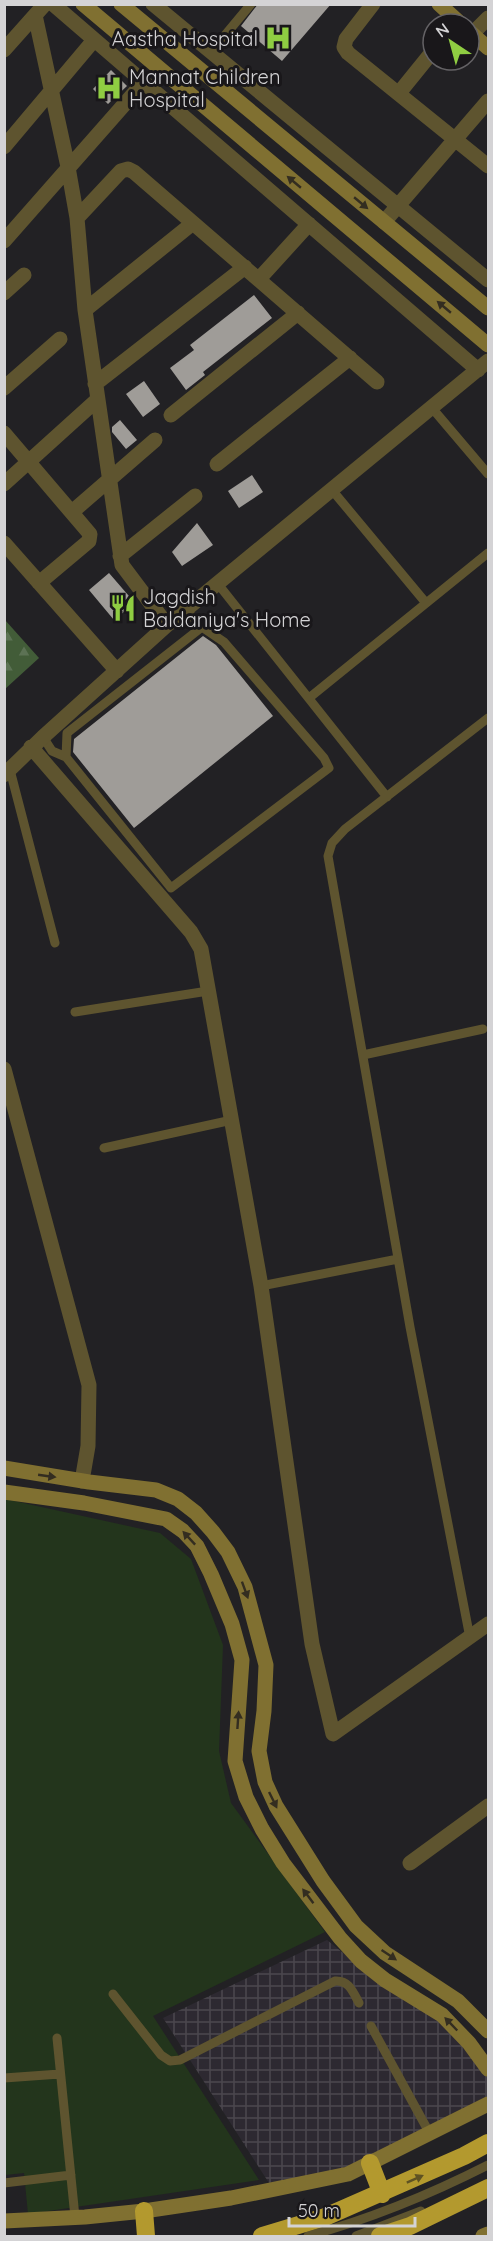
<svg xmlns="http://www.w3.org/2000/svg" width="493" height="2241" viewBox="0 0 493 2241" font-family="Quicksand,sans-serif">
  <style>
    .industrial { fill: url(#industrial-grid) }
    .grass { fill: #23351c }
    .forest { fill: url(#forest-firs) }
    .building { fill: #9f9c98 }
    .lines { fill: none; stroke-linecap: round; stroke-linejoin: round }
    .lane { stroke: #5e542f; stroke-width: 9 }
    .street { stroke: #5e542f; stroke-width: 15 }
    .secondary { stroke: #807031; stroke-width: 15 }
    .highway { stroke: #b3992e; stroke-width: 18 }
    .oneway { fill: #332d20 }
    .oneway2 { fill: #5e5223 }
    .labels { text-anchor: middle; dominant-baseline: central; stroke-width: 6; stroke-linejoin: round; paint-order: stroke }
    .poi-label { font-size: 20px; fill: #d4d3d5; stroke: #19171a; text-anchor: start }
  </style>
  <defs>
    <pattern id="industrial-grid" width="8" height="8" patternUnits="userSpaceOnUse" patternTransform="scale(1.5)"><rect width="8" height="8" fill="#2d2931"/><path d="M0 4h8M4 0v8" fill="none" stroke="#4b474e"/></pattern>
    <pattern id="forest-firs" width="22" height="20" patternUnits="userSpaceOnUse" patternTransform="scale(1.5)"><rect width="22" height="20" fill="#425c38"/><path d="M5 1l3.5 6h-7zM16 11l3.5 6h-7z" fill="#5c7254"/></pattern>
  </defs>
  <rect width="100%" height="100%" fill="#222124"/>
  <path class="industrial" d="M327,1940L372,1976L440,2020L464,2045L488,2078V2097L347,2169L269,2183L163,2018Z"/>
  <path class="grass" d="M5,1499L160,1533L191,1559L223,1645L219,1751L231,1803L325,1932L153,2016L259,2180L28,2214L24,2173L5,2175Z"/>
  <path class="forest" d="M5,620L39,658L5,689Z"/>
  <path class="building" d="M258,4H331L282,61L241,26Z
    M111,70L127,86L108,104L93,89Z
    M254,295L272,318L203,372L205,375L186,390L170,368L194,350L190,345Z
    M144,381L160,404L143,417L126,394Z
    M120,420L137,440L126,449L112,432V427Z
    M252,475L263,492L239,508L228,491Z
    M197,523L213,545L182,566L172,552Z
    M109,573L135,603L114,620L89,590Z
    M203,636L216,645L273,716L134,828L73,752L74,739Z"/>
  <g class="lines">
    <path class="lane" d="M211,52L251,4
      M432,408L488,474
      M332,490L426,603
      M218,584L387,797
      M309,698L488,553
      M43,737L52,751L66,757L171,888L329,768L324,758L224,642L202,627L186,610
      M66,757L67,733L202,627
      M10,770L55,943
      M75,1012L208,991
      M363,1055L483,1029
      M104,1148L232,1120
      M261,1286L398,1259
      M470,1638L410,1327L328,856L332,843L345,829L488,718
      M113,1994L161,2055L170,2061L180,2060L335,1981C349,1980 353,1992 359,2003
      M371,2026L430,2134
      M57,2038L75,2217
      M4,2078L60,2074
      M4,2183L71,2175
      M308,2236C370,2219 431,2194 488,2165
      M356,2236L421,2211"/>
    <path class="street" d="M53,4L478,370
      M153,4L488,280
      M373,4L346,39L344,47L348,53L488,166
      M35,15L68,167L77,218L85,310L122,565L167,625
      M472,34L488,18
      M4,50L45,4
      M399,93L433,51
      M4,147L94,40
      M77,218L121,171L128,169L134,172L377,382
      M384,222L488,101
      M4,241L144,82
      M259,279L309,224
      M4,293L24,275
      M85,310L193,223
      M95,384L245,267
      M4,388L60,339
      M171,415L298,313
      M4,433L90,534L89,541L39,583
      M217,464L350,358
      M4,484L98,399
      M72,512L155,440
      M4,543L117,671
      M120,556L195,496
      M31,747L191,932L201,949L261,1286L312,1644L333,1734L488,1624
      M4,775L43,737L167,625L488,361
      M4,1069L89,1385L88,1446L82,1481
      M410,1863L488,1806"/>
    <path class="secondary" d="M83,4L488,345
      M121,4L488,308
      M439,4L461,24
      M469,31L488,48
      M4,1468L89,1482L156,1490L178,1499L196,1513L213,1532L228,1552L245,1587L266,1665L264,1711L259,1751L265,1782L276,1806L323,1881L356,1926L385,1953L458,2001L488,2031
      M4,1492L84,1503L166,1519L183,1531L197,1546L211,1574L232,1624L242,1660L235,1761L246,1797L262,1829L283,1863L340,1938L361,1961L385,1980L442,2015L469,2043L488,2069
      M4,2221L85,2217L144,2211L231,2198L348,2174L488,2104
      M483,2236L488,2234"/>
    <path class="highway" d="M370,2163L382,2194
      M144,2211L146,2236
      M262,2236L325,2217L464,2156L488,2143
      M380,2236L410,2226L488,2188"/>
  </g>
  <defs><path id="oneway-solid" d="M-6-.8H1V-3.2L6.5 0L1 3.2V.8H-6Z" transform="scale(1.5)"/></defs>
  <g class="oneway">
    <use href="#oneway-solid" transform="translate(294 182) rotate(-140)"/>
    <use href="#oneway-solid" transform="translate(361 203) rotate(40)"/>
    <use href="#oneway-solid" transform="translate(444 307) rotate(-140)"/>
    <use href="#oneway-solid" transform="translate(47 1476) rotate(8)"/>
    <use href="#oneway-solid" transform="translate(189 1538) rotate(-133)"/>
    <use href="#oneway-solid" transform="translate(245 1590) rotate(70)"/>
    <use href="#oneway-solid" transform="translate(238 1720) rotate(-86)"/>
    <use href="#oneway-solid" transform="translate(273 1800) rotate(64)"/>
    <use href="#oneway-solid" transform="translate(308 1896) rotate(-127)"/>
    <use href="#oneway-solid" transform="translate(389 1955) rotate(34)"/>
    <use href="#oneway-solid" transform="translate(451 2024) rotate(-134)"/>
  </g>
  <use class="oneway2" href="#oneway-solid" transform="translate(415 2179) rotate(-24)"/>
  <defs>
    <symbol id="hospital-bare" viewBox="-9 -9 18 18"><path d="M-5-5h3v3.5h4V-5h3V5h-3V1.5h-4V5h-3Z" fill="#8fcd42" stroke="#19171a" stroke-width="2.5" paint-order="stroke"/></symbol>
    <symbol id="restaurant-bare" viewBox="-9 -9 18 18"><path d="M-5-6h1v4h1v-4h1v4h1v-4h1v5L-1.5 .5V6h-2V.5L-5-1ZM5-6V6H3V1.5H1.5Q1.5-4 5-6Z" fill="#8fcd42" stroke="#19171a" stroke-width="2.5" paint-order="stroke"/></symbol>
  </defs>
  <g fill-rule="evenodd">
    <use href="#hospital-bare" x="259" y="19" width="38" height="38"/>
    <use href="#hospital-bare" x="90" y="69" width="38" height="38"/>
    <use href="#restaurant-bare" x="104" y="589" width="38" height="38"/>
  </g>
  <g class="labels">
    <g class="poi-label">
      <text x="258" y="38" text-anchor="end">Aastha Hospital</text>
      <text x="129" y="76">Mannat Children<tspan x="129" dy="23">Hospital</tspan></text>
      <text x="143" y="596">Jagdish<tspan x="143" dy="23">Baldaniya's Home</tspan></text>
    </g>
  </g>
  <rect width="493" height="2241" fill="none" stroke="#d4d3d5" stroke-width="12"/>
  <g transform="translate(451 42) rotate(324)"><circle r="28" fill="#19171a" stroke="#646265" stroke-width="1.5"/>
  <path d="M0-4.5L10 22L0 15L-10 22Z" fill="#8fcd42"/>
  <text y="-9" font-size="16" font-weight="bold" text-anchor="middle" fill="#d4d3d5">N</text>
  </g>
  <path d="M289 2217v9h126v-9" fill="none" stroke="#d4d3d5" stroke-width="3"/>
  <text x="298" y="2217" font-size="18" fill="#d4d3d5" stroke="#19171a" stroke-width="4.5" paint-order="stroke">50 m</text>
</svg>
